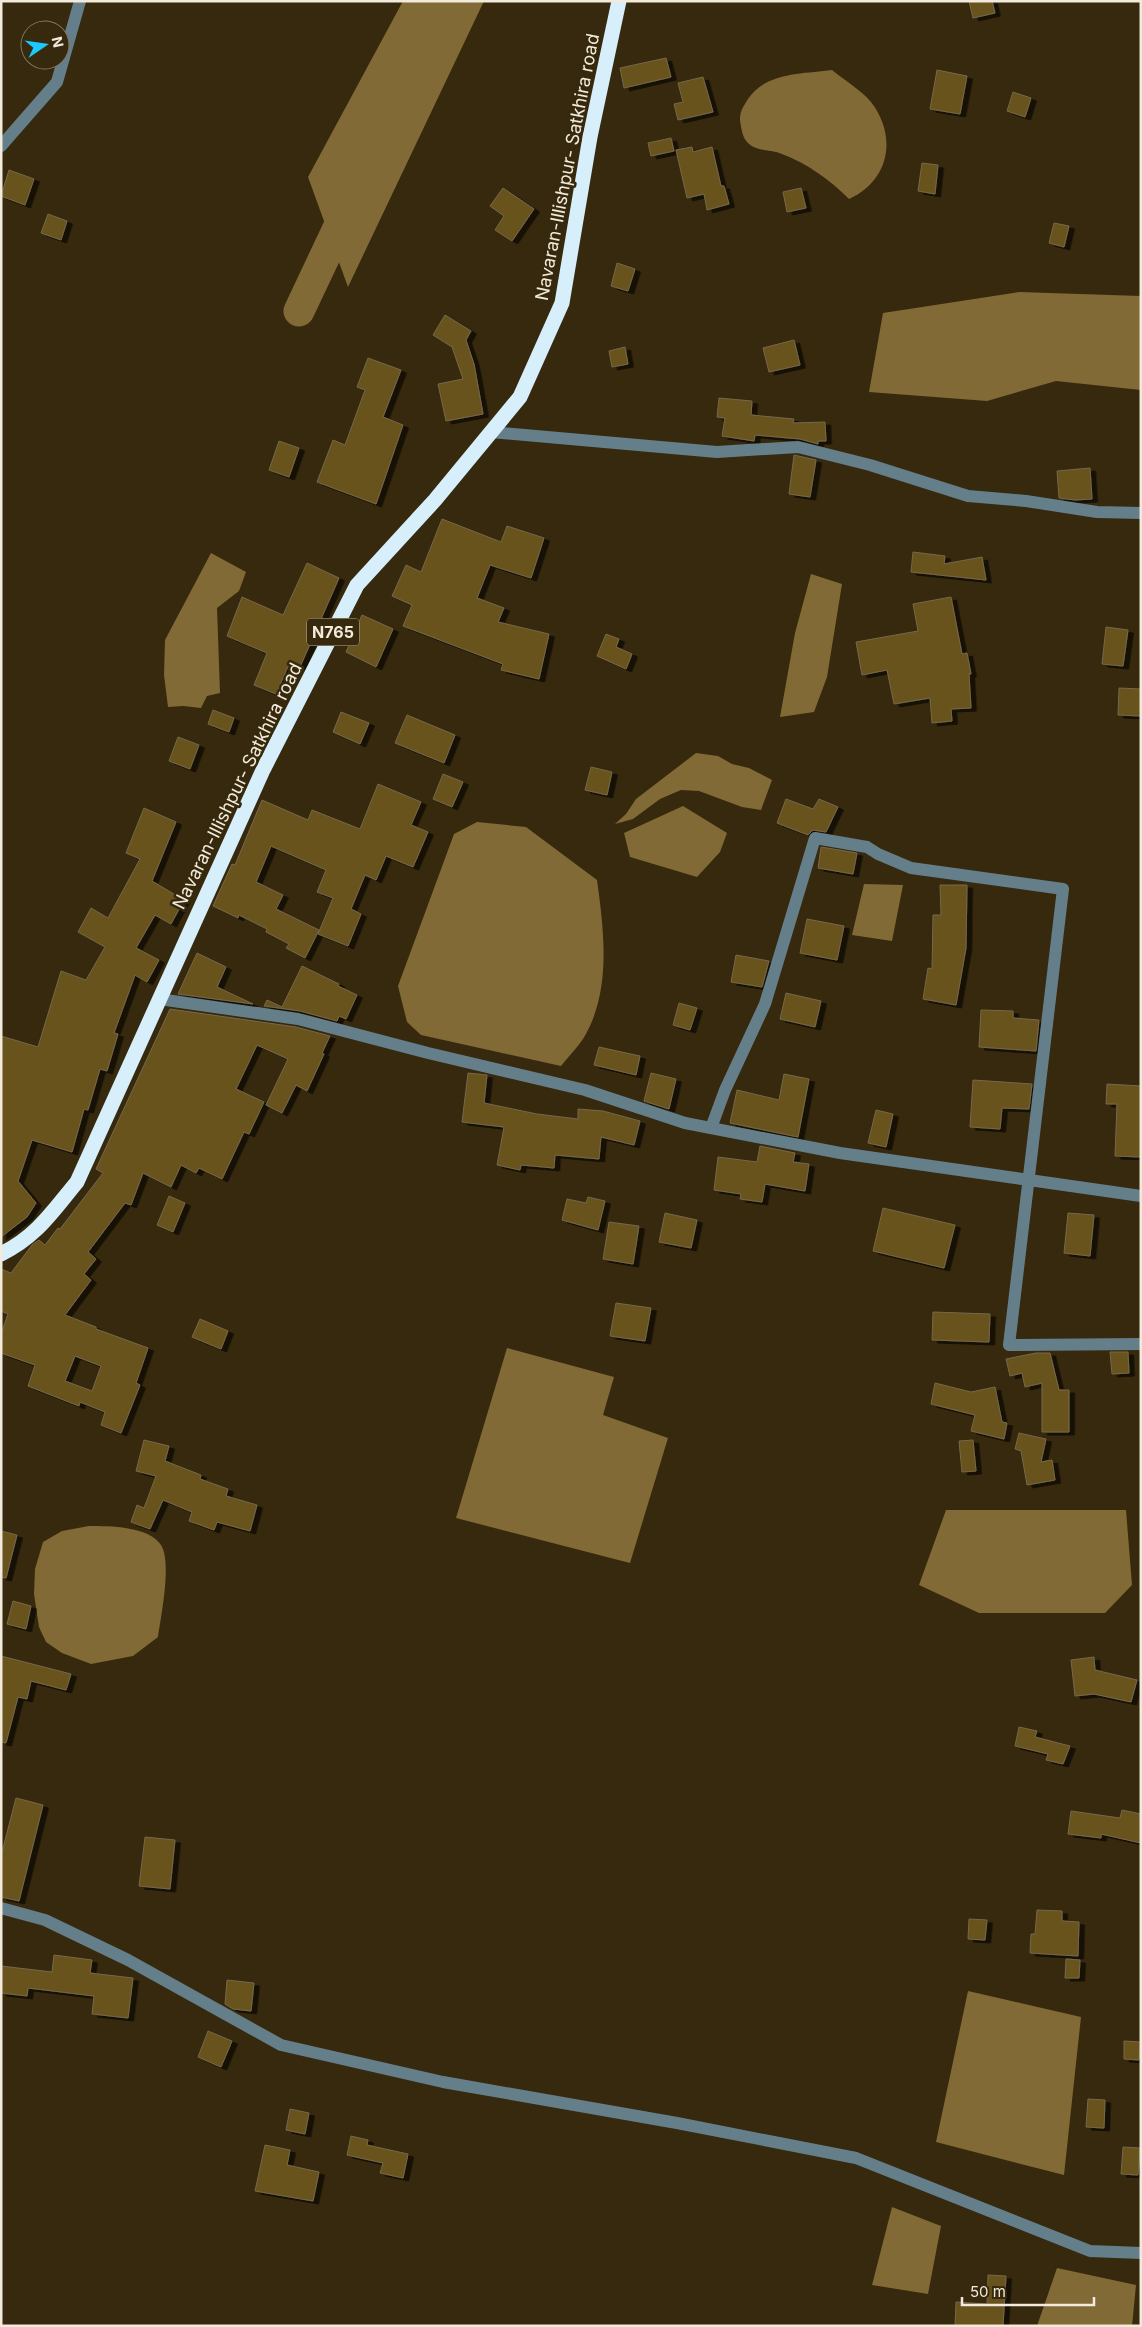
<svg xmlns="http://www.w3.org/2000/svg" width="1142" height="2327" viewBox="0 0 1142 2327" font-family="Inter,sans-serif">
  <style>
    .water { fill: #826a37 }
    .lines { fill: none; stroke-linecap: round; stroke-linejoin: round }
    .river { stroke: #826a37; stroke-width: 31 }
    .building { fill: #69521d; stroke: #76684b; fill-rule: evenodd; filter: url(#shadow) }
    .minor { stroke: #657f8a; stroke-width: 12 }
    .highway { stroke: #d6effa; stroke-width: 15 }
    .labels { text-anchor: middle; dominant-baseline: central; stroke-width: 5; stroke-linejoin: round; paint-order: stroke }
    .shield { fill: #36290d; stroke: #bab09c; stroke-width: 1 }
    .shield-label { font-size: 16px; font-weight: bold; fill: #f2eada }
    .street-label { font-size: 18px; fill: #f2eada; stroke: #36290d }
  </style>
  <defs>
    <filter id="shadow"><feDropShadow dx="5.5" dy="3" stdDeviation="0" flood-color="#0009"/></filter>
  </defs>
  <rect width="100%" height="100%" fill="#36290d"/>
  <path class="water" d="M403,1H484L348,287L308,177Z
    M832,70C844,80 861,90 871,102C898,137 889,181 849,199C830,180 808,164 782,154C771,149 756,152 747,142C742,137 741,126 740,120C740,111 743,107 748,99C766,72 803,74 832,70Z
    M1019,292L1141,296V390L1056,381L987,401L869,392L883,313Z
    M211,553L246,572L239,591L217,608L220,693L207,696L201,708L183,706L168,707L164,675L165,640Z
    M811,574L842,584L827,677L814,712L780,717L795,633Z
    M696,753L718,756L732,764L749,768L772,780L761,810L742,807L699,791L681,790L660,799L633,819L615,824L626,814L636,799Z
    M683,806L727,833L720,852L697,877L630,857L624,833Z
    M477,822L526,827L597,880C604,931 612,992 583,1039C577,1048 568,1057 561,1066L421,1035L407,1022L398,986L454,834Z
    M864,884L903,885L892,941L852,935Z
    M507,1348L614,1377L603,1415L668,1438L630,1563L456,1518Z
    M946,1510H1126L1132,1585L1105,1613H979L919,1585Z
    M89,1526C109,1526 149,1526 161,1545C172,1562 161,1616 158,1637L133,1656L91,1664L62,1653L46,1642L39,1627L34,1594L35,1569L43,1542L62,1531Z
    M968,1991L1081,2017L1064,2175L936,2142Z
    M892,2207L941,2226L928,2294L872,2285Z
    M1057,2268L1136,2285L1132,2326H1037Z"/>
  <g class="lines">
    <path class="river" d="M299,311L350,203"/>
  </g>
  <path class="building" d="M969,1H992L995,13L973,18Z
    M666,58L671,77L624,88L620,68Z
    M937,70L967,76L960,114L930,109Z
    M703,77L713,112L678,120L674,104L683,102L678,83Z
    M1013,92L1031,98L1025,117L1007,111Z
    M671,138L674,151L651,156L648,143Z
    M692,147L693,152L712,147L721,186H724L729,204L707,210L704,194L687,198L676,150Z
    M922,163L938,165L935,194L918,191Z
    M9,170L34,179L25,205L1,196Z
    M503,188L534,209L512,241L495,230L504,216L490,206Z
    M801,188L806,208L787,212L783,192Z
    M48,214L67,221L61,240L41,233Z
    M1054,223L1069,226L1064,247L1049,243Z
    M617,263L635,269L628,291L611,286Z
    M445,315L471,331L466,340L474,364L483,414L446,421L438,384L463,379L452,347L433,335Z
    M794,340L800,365L769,372L763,348Z
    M625,347L628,364L612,367L609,351Z
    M368,358L401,370L383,417L403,425L376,504L317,482L333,440L345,445L365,390L357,387Z
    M719,398L752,401L751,415L794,419L793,423L825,422L826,441H818V444L800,439L755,435L754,441L722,436L725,418L717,417Z
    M279,441L299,448L289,477L269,470Z
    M794,455L816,460L810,497L789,494Z
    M1090,468L1092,499L1075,500L1059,498L1057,471Z
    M442,519L501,542L507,526L544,538L531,578L490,565L477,598L504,608L498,622L549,634L539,679L501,670L503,664L403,626L412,605L392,596L406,565L421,572Z
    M913,552L945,556L944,564L982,557L986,580L911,572Z
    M307,563L339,578L300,667L290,662L276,694L254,685L267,653L227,636L242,597L283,615Z
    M951,597L962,654L967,653L971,674H969L971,708L951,709L952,721L932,723L930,698L894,704L887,670L862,675L856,642L918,631L913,604Z
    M362,615L393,629L376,667L346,652Z
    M1106,627L1128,630L1123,666L1102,664Z
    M606,634L619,639L616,647L632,654L626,669L597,656Z
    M1119,688L1141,689V716L1118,715Z
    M213,710L234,718L229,732L208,724Z
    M341,712L369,723L360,744L333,732Z
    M407,715L455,735L444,763L395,743Z
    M178,737L199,745L190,769L169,761Z
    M591,767L612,772L607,795L585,790Z
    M443,774L463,782L452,807L433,799Z
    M378,784L421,802L411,825L428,832L413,867L386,856L376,880L365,875L351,909L361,914L348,946L318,934L333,898L317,892L326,870L271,846L256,882L283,895L276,909L319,930L305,958L286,948L289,944L266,932L267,929L239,915L238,918L213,906L232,864L235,865L262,800L308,820L312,810L360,829Z
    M786,799L813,809L819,799L838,807L826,832L813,830L808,835L777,823Z
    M144,808L176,822L152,881L184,900L171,924L155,915L136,948L159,960L147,982L135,975L114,1033L118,1034L107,1071L100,1069L88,1110L84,1109L72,1152L32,1140L18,1181L36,1203L27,1217L1,1237V1036L38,1047L61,971L86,980L105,947L78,932L91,908L108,918L140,859L126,853Z
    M821,847L857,853L853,874L818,868Z
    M940,885H967L966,948L956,1005L923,999L928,968L932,969L933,915H941Z
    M807,919L844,926L837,960L800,953Z
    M197,953L226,967L217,987L253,1004L178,994Z
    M736,955L769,961L762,987L731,982Z
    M302,966L339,984L338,986L357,995L346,1019L339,1016L337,1021L300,1011L264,1006L267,1000L282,1007Z
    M786,993L821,1001L815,1027L780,1019Z
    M679,1003L697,1008L690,1030L673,1025Z
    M170,1009L296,1027L330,1036L322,1053L324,1054L307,1091L296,1085L282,1113L266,1105L288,1059L257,1045L236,1089L264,1102L249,1134L244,1132L222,1179L199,1168L196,1173L181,1165L171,1187L143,1173L131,1205L125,1203L88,1252L96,1259L84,1274L91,1280L65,1315L96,1327V1329L148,1348L136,1383L140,1385L121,1433L101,1425L105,1412L80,1402L79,1406L28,1386L35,1365L1,1353V1334L8,1314L1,1311V1269L11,1273L32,1245L39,1240L45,1245L58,1228L60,1229L103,1173L96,1169ZM75,1356L101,1366L92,1391L65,1381Z
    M981,1010L1013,1011V1018L1039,1020L1036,1051L979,1047Z
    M599,1047L640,1056L636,1075L594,1065Z
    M468,1073L487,1075L484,1103L537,1114L578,1119V1109L603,1111L640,1121L634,1145L601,1137L599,1159L555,1155L554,1168L521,1165L520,1170L497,1165L504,1127L462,1122Z
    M651,1073L676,1079L669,1109L644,1101Z
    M784,1074L809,1079L798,1137L730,1123L737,1090L779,1100Z
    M973,1080L1032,1084L1029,1109L1002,1108L1000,1129L970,1127Z
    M1107,1084L1141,1086V1157L1115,1156L1117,1104H1106Z
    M876,1110L893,1114L886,1147L868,1143Z
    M760,1146L795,1153L793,1162L809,1164L805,1191L765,1184L762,1202L740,1199L741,1194L714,1190L718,1157L757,1162Z
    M169,1196L185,1203L173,1232L157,1225Z
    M588,1197L605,1201L598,1230L562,1220L567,1199L586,1203Z
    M883,1208L955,1225L944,1268L873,1251Z
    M665,1213L697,1220L691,1248L659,1242Z
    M1068,1213L1094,1215L1090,1256L1064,1253Z
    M609,1222L639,1226L633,1264L603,1259Z
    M616,1303L651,1308L645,1341L610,1336Z
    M933,1312L990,1314L989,1342L932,1340Z
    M200,1319L228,1331L221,1349L192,1337Z
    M1110,1352H1128L1129,1373L1112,1374Z
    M1036,1353H1050L1059,1390H1069V1432H1042V1383L1025,1387L1022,1373L1010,1376L1006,1359Z
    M935,1383L971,1392L995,1387L1002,1422L1007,1423L1004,1439L971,1431L975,1415L931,1404Z
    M1019,1433L1046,1439L1041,1462L1052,1460L1055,1480L1027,1485L1021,1451L1015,1449Z
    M144,1440L169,1446L165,1461L201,1475L200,1479L228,1489L226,1496L257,1505L250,1531L217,1522L214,1530L189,1521L192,1512L163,1500L150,1529L131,1522L137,1505L144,1508L156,1476L136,1471Z
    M973,1440L976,1471L962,1472L959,1441Z
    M1,1531L17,1535L6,1578L1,1577Z
    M13,1601L31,1606L26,1629L7,1624Z
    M1,1656L71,1674L66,1690L31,1681L27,1699L18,1697L6,1743L1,1742Z
    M1094,1657L1095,1670L1137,1680L1131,1702L1094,1694L1075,1696L1071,1660Z
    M1019,1727L1037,1731L1035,1737L1070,1746L1063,1764L1046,1760L1048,1754L1015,1746Z
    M16,1798L43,1805L19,1901L1,1897V1856Z
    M1122,1810L1141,1814V1843L1101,1834V1838L1068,1834L1071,1811L1120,1818Z
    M145,1837L175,1840L170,1889L139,1886Z
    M1037,1910L1062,1911V1921L1079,1922L1078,1956L1030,1953L1031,1934H1035Z
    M969,1919L987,1920L985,1940L968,1939Z
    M54,1955L92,1960L90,1973L133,1978L128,2018L92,2014L94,1996L28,1988L27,1996L1,1993V1966L52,1972Z
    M1066,1959L1080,1960L1079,1978H1065Z
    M227,1980L254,1983L251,2011L233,2009L225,2004Z
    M208,2031L232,2041L221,2067L198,2057Z
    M1124,2041L1141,2042L1139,2060L1124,2059Z
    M1088,2099L1105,2100L1104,2128L1086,2127Z
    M290,2109L309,2113L305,2134L286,2130Z
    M351,2136L368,2140L367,2145L408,2154L403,2178L380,2173L383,2163L347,2155Z
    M265,2145L290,2150L287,2165L319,2172L313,2201L255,2191Z
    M1123,2147L1140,2148L1138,2175L1121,2174Z
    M988,2275L1006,2276L1003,2326H955L956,2302L987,2304Z"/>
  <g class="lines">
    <path class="minor" d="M1,146L57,82L80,1
      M491,432L717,452L798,447L870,465L968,496L1026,501L1097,512L1141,513
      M159,999L298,1019L428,1053L585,1090L685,1123L840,1153L1141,1196
      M711,1128L725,1090L765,1004L815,838L867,847L878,854L911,868L1063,889L1009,1345L1141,1344
      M1,1908L45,1920L128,1960L281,2045L443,2082L677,2123L856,2158L1090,2251L1141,2253"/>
    <path class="highway" d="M1,1254C37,1236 52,1212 77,1182L263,770L357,585L435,500L520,397L562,303L590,137L619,1"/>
  </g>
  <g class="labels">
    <rect class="shield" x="307" y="618.5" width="52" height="27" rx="4"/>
    <g class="shield-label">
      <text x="333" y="632">N765</text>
    </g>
    <g class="street-label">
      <text transform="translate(567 167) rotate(-79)">Navaran-Illishpur- Satkhira road</text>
      <text transform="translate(237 786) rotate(-64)">Navaran-Illishpur- Satkhira road</text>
    </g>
  </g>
  <rect width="1142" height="2327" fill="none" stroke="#f2eada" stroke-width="5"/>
  <g transform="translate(45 45) rotate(77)"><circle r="24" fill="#36290d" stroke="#81765f"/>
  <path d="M0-4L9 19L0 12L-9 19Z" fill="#1cc9fc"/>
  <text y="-8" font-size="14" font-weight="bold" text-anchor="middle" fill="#f2eada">N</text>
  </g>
  <path d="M962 2297v8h132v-8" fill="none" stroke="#f2eada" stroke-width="2.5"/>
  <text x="970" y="2297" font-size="15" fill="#f2eada" stroke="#36290d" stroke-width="4" paint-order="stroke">50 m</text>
</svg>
